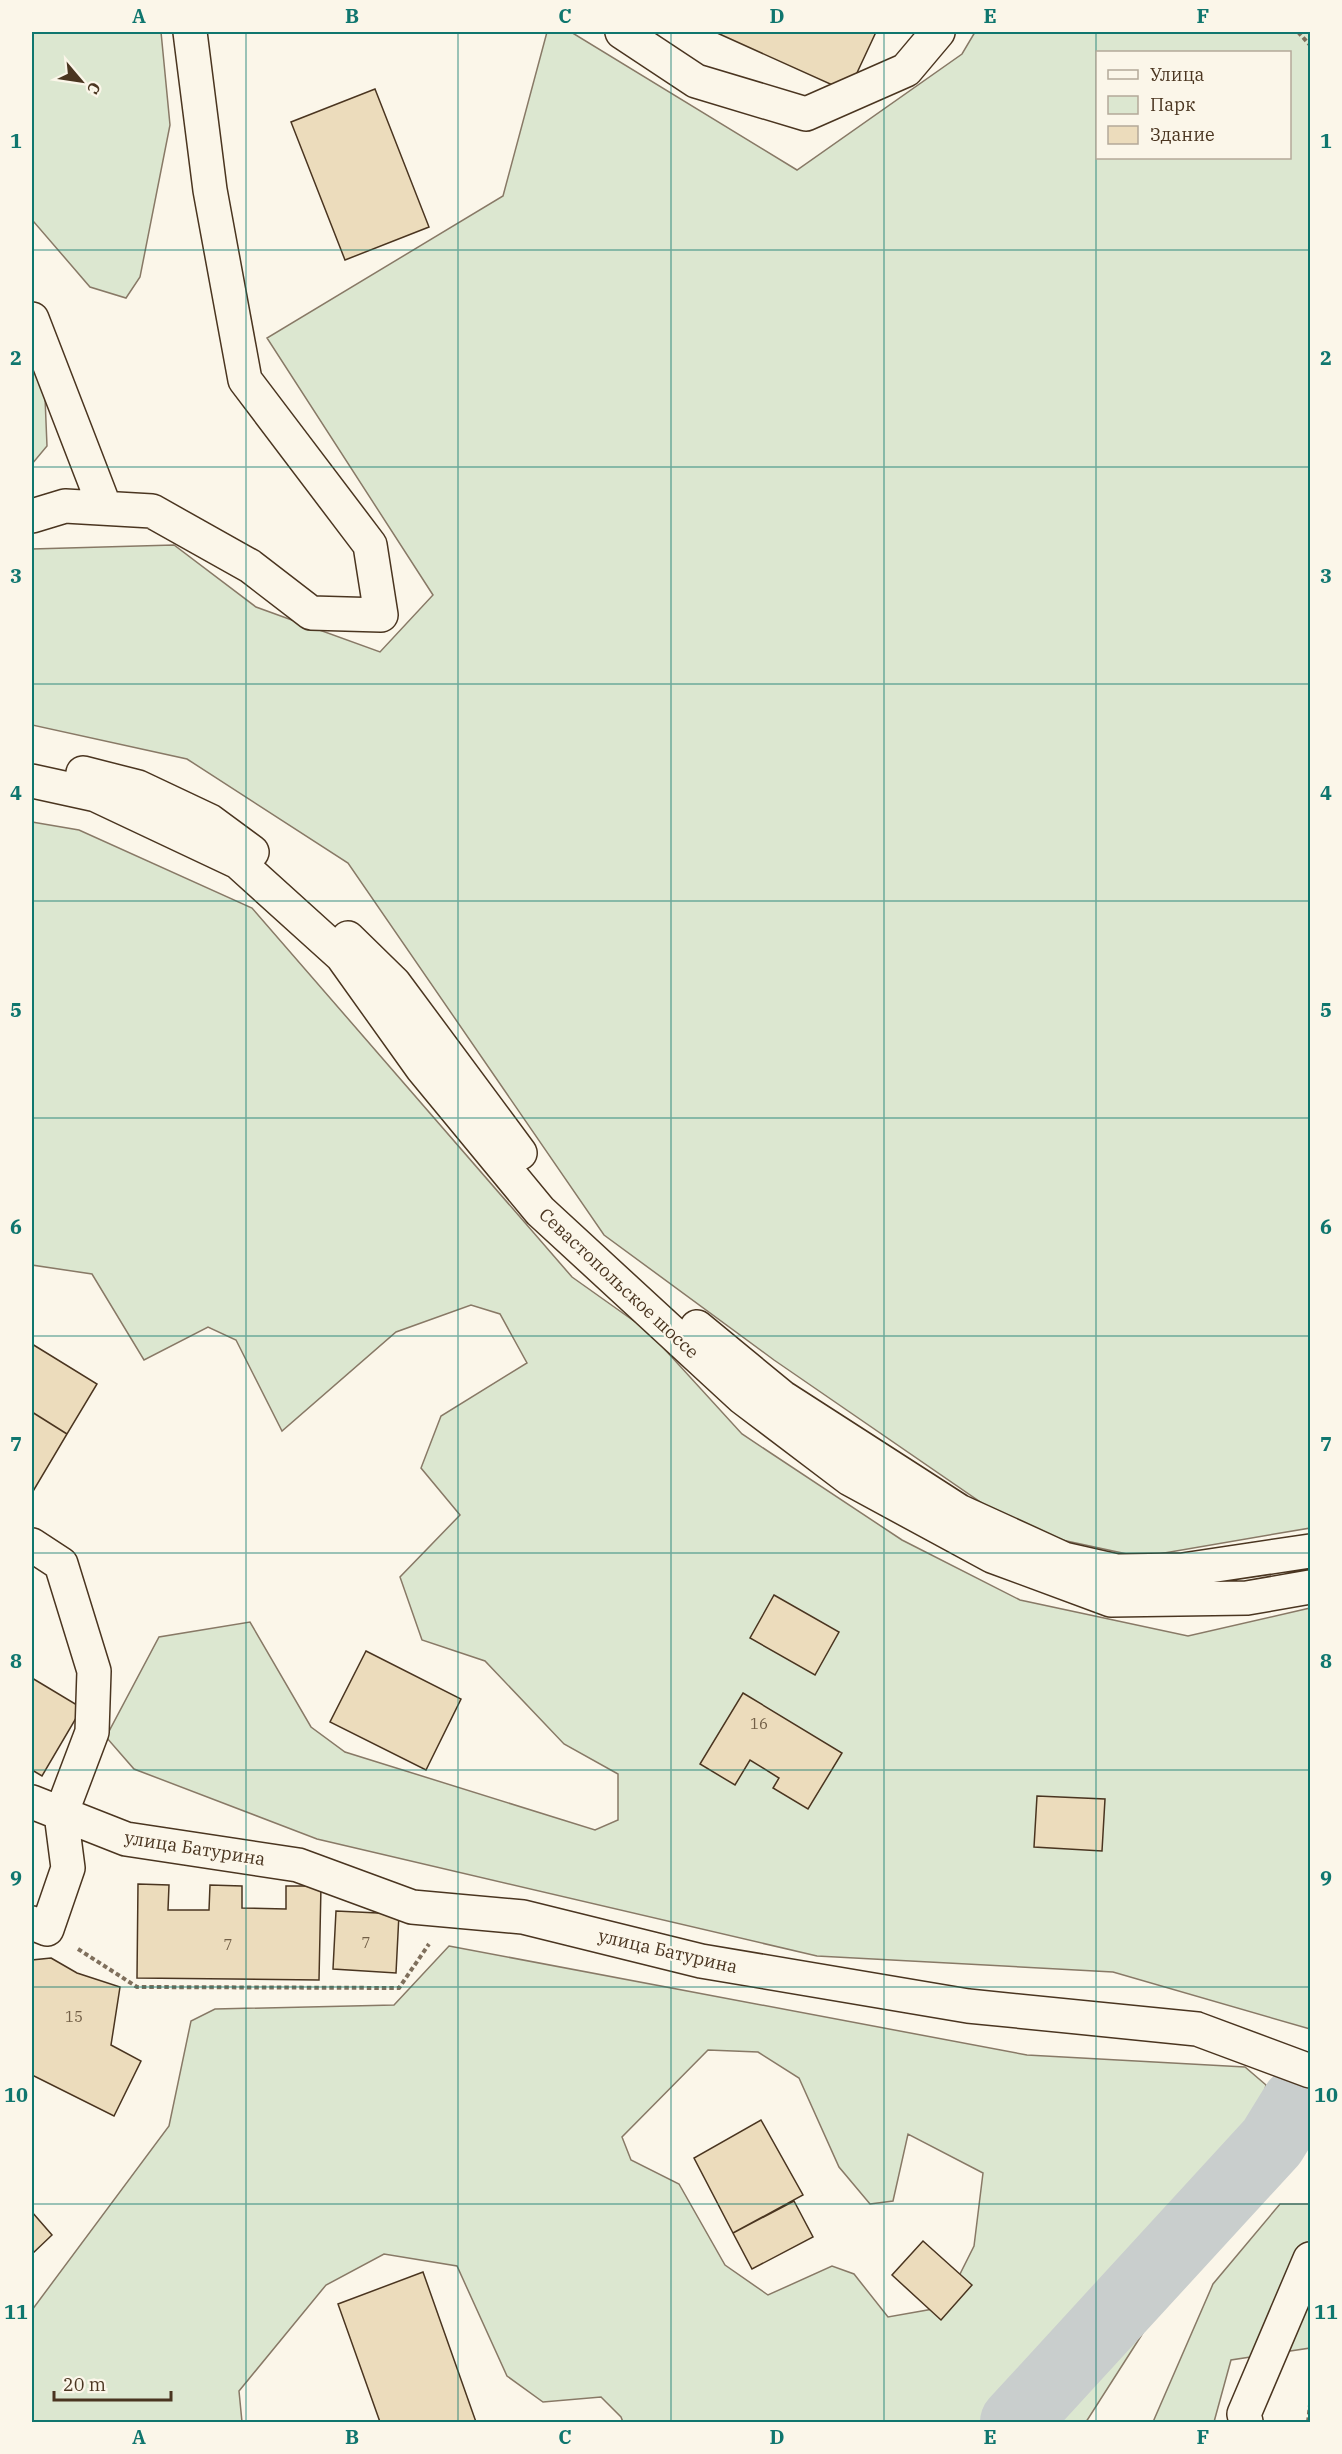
<svg xmlns="http://www.w3.org/2000/svg" width="1342" height="2454" viewBox="0 0 1342 2454" font-family="'IBM Plex Serif',serif">
  <style>
    .green { fill: #dce7d0; stroke: #887966; stroke-width: 1.5; fill-rule: evenodd }
    .lines { fill: none; stroke-linecap: round; stroke-linejoin: round }
    .river { stroke: #c9cecd; stroke-width: 70 }
    .building { fill: #ecdcbc; stroke: #4a3520; stroke-width: 1.5 }
    .minor-casing { stroke: #4a3520; stroke-width: 36 }
    .major-casing { stroke: #4a3520; stroke-width: 36 }
    .path { stroke: #7f6f5c; stroke-width: 4; stroke-dasharray: 4.5 3; stroke-linecap: butt }
    .minor { stroke: #fbf6e9; stroke-width: 33 }
    .major { stroke: #fbf6e9; stroke-width: 33 }
    .grid { fill: none; stroke: #0f766e; stroke-width: 1.5; stroke-opacity: 0.55 }
    .labels { text-anchor: middle; dominant-baseline: central; stroke-width: 4.5; stroke-linejoin: round; paint-order: stroke }
    .number-label { font-size: 15px; fill: #725f47 }
    .street-label { font-size: 18px; fill: #4a3520; stroke: #fbf6e9 }
    .neatline { fill: none; stroke: #0f766e; stroke-width: 2 }
    .grid-label { font-size: 20px; text-anchor: middle; font-weight: bold; fill: #0f766e }
  </style>
  <rect width="100%" height="100%" fill="#fbf6e9"/>
  <path class="green" d="M32,32H161L170,125L140,277L126,298L90,287L34,222L32,224Z
    M547,32H571L797,170L962,54L975,32H1310V1528L1141,1557L1048,1537L995,1512L774,1360L604,1235L348,863L187,759L32,725V549L174,545L256,607L380,652L433,595L267,338L503,196ZM1098,52H1290V158H1098Z
    M32,329L43,349L47,446L32,464Z
    M32,822L79,830L252,908L572,1277L648,1331L742,1434L902,1540L1020,1600L1188,1636L1310,1608V2029L1113,1972L817,1956L317,1839L134,1769L106,1737L159,1637L250,1622L311,1727L345,1752L595,1830L618,1820V1774L564,1744L485,1661L422,1640L400,1577L460,1515L421,1468L441,1416L527,1363L500,1314L471,1305L396,1332L282,1431L236,1340L208,1327L144,1360L92,1274L32,1265Z
    M449,1946L1027,2055L1245,2067L1266,2085L1257,2128L1141,2336L1086,2422H623L621,2417L601,2397L543,2402L507,2376L457,2266L384,2254L326,2285L239,2391L242,2422H32V2310L169,2126L191,2021L215,2009L394,2005ZM708,2050L758,2052L799,2078L839,2167L870,2204L893,2201L908,2134L983,2173L974,2246L951,2292L933,2309L888,2317L854,2274L832,2266L768,2295L725,2265L679,2184L631,2160L622,2137Z
    M1280,2204H1310V2348L1231,2360L1214,2422H1153L1213,2284Z"/>
  <g class="lines">
    <path class="river" d="M1015,2422L1272,2142L1296,2103"/>
  </g>
  <path class="building" d="M715,32H876L848,92Z
    M375,89L429,227L345,260L291,122Z
    M32,1344L97,1384L67,1434L32,1412Z
    M32,1412L67,1434L32,1493Z
    M774,1595L839,1632L815,1675L750,1638Z
    M366,1651L461,1699L426,1770L330,1722Z
    M32,1678L82,1708L42,1776L32,1770Z
    M743,1693L842,1753L808,1809L773,1788L779,1778L750,1760L735,1785L700,1764Z
    M1037,1796L1105,1799L1102,1851L1034,1847Z
    M138,1884L169,1885L168,1910H209L210,1885L242,1886V1908L286,1909V1886H321L319,1980L137,1978Z
    M336,1911L399,1914L396,1973L333,1969Z
    M51,1958L77,1973L120,1987L111,2045L141,2061L114,2116L32,2075V1960Z
    M761,2120L803,2195L733,2233L694,2158Z
    M794,2201L813,2237L752,2269L733,2233Z
    M32,2212L52,2235L32,2254Z
    M923,2241L972,2285L941,2320L892,2275Z
    M423,2272L476,2422H380L338,2304Z"/>
  <g class="lines">
    <defs>
      <path id="minor" d="M622,32L696,81L806,114L906,70L938,32
        M32,319L105,508
        M32,516L65,506L152,511L250,566L311,613L381,615L370,545L245,380L210,190L190,32
        M32,1545L61,1564L94,1671L92,1732L61,1814L68,1868L47,1929L32,1923
        M32,1802L126,1839L298,1865L412,1907L523,1917L701,1961L968,2006L1197,2029L1310,2071
        M1246,2422L1244,2414L1310,2259"/>
      <path id="major" d="M83,773L138,787L210,821L252,852
        M32,781L96,795L238,862L342,956L422,1068L540,1211L743,1398L850,1479L992,1556L1111,1600L1247,1598L1310,1587
        M348,938L394,983L520,1153
        M697,1327L782,1397L959,1511L1064,1559L1117,1571L1183,1570L1310,1551"/>
    </defs>
    <use href="#minor" class="minor-casing"/>
    <use href="#major" class="major-casing"/>
    <path class="path" d="M1298,32L1310,45
      M78,1949L137,1987L399,1988L429,1944
      M1308,2422L1310,2405"/>
    <use href="#minor" class="minor"/>
    <use href="#major" class="major"/>
  </g>
  <path class="grid" d="M246,32V2422M458,32V2422M671,32V2422M884,32V2422M1096,32V2422M32,250H1310M32,467H1310M32,684H1310M32,901H1310M32,1118H1310M32,1336H1310M32,1553H1310M32,1770H1310M32,1987H1310M32,2204H1310"/>
  <g class="labels">
    <g class="number-label">
      <text x="759" y="1723">16</text>
      <text x="366" y="1942">7</text>
      <text x="228" y="1944">7</text>
      <text x="74" y="2016">15</text>
    </g>
    <g class="street-label">
      <text transform="translate(619 1283) rotate(43)">Севастопольское шоссе</text>
      <text transform="translate(195 1848) rotate(9)">улица Батурина</text>
      <text transform="translate(668 1951) rotate(13)">улица Батурина</text>
    </g>
  </g>
  <rect width="1342" height="2454" fill="none" stroke="#fbf6e9" stroke-width="66"/>
  <rect x="1096" y="51" width="195" height="108" fill="#fbf6e9" stroke="#b4a999" stroke-width="1.5"/>
  <rect x="1108" y="70" width="30" height="9" fill="#fbf6e9" stroke="#b4a999" stroke-width="1.5"/>
  <text x="1150" y="81" font-size="18" fill="#4a3520">Улица</text>
  <rect x="1108" y="96" width="30" height="18" fill="#dce7d0" stroke="#b4a999" stroke-width="1.5"/>
  <text x="1150" y="111" font-size="18" fill="#4a3520">Парк</text>
  <rect x="1108" y="126" width="30" height="18" fill="#ecdcbc" stroke="#b4a999" stroke-width="1.5"/>
  <text x="1150" y="141" font-size="18" fill="#4a3520">Здание</text>
  <g transform="translate(81 81) rotate(119)" stroke="#fbf6e9" stroke-width="4.5" paint-order="stroke">
  <path d="M0-4.5L10 22L0 15L-10 22Z" fill="#4a3520"/>
  <text y="-9" font-size="16" font-weight="bold" text-anchor="middle" fill="#4a3520">С</text>
  </g>
  <path d="M54 2391v9h117v-9" fill="none" stroke="#4a3520" stroke-width="3"/>
  <text x="63" y="2391" font-size="18" fill="#4a3520" stroke="#fbf6e9" stroke-width="4.5" paint-order="stroke">20 m</text>
  <rect x="33" y="33" width="1276" height="2388" class="neatline"/>
  <g class="grid-label">
    <text x="139" y="23">A</text>
    <text x="352" y="23">B</text>
    <text x="565" y="23">C</text>
    <text x="777" y="23">D</text>
    <text x="990" y="23">E</text>
    <text x="1203" y="23">F</text>
    <text x="16" y="148">1</text>
    <text x="1326" y="148">1</text>
    <text x="16" y="365">2</text>
    <text x="1326" y="365">2</text>
    <text x="16" y="583">3</text>
    <text x="1326" y="583">3</text>
    <text x="16" y="800">4</text>
    <text x="1326" y="800">4</text>
    <text x="16" y="1017">5</text>
    <text x="1326" y="1017">5</text>
    <text x="16" y="1234">6</text>
    <text x="1326" y="1234">6</text>
    <text x="16" y="1451">7</text>
    <text x="1326" y="1451">7</text>
    <text x="16" y="1668">8</text>
    <text x="1326" y="1668">8</text>
    <text x="16" y="1885">9</text>
    <text x="1326" y="1885">9</text>
    <text x="16" y="2102">10</text>
    <text x="1326" y="2102">10</text>
    <text x="16" y="2319">11</text>
    <text x="1326" y="2319">11</text>
    <text x="139" y="2444">A</text>
    <text x="352" y="2444">B</text>
    <text x="565" y="2444">C</text>
    <text x="777" y="2444">D</text>
    <text x="990" y="2444">E</text>
    <text x="1203" y="2444">F</text>
  </g>
</svg>
